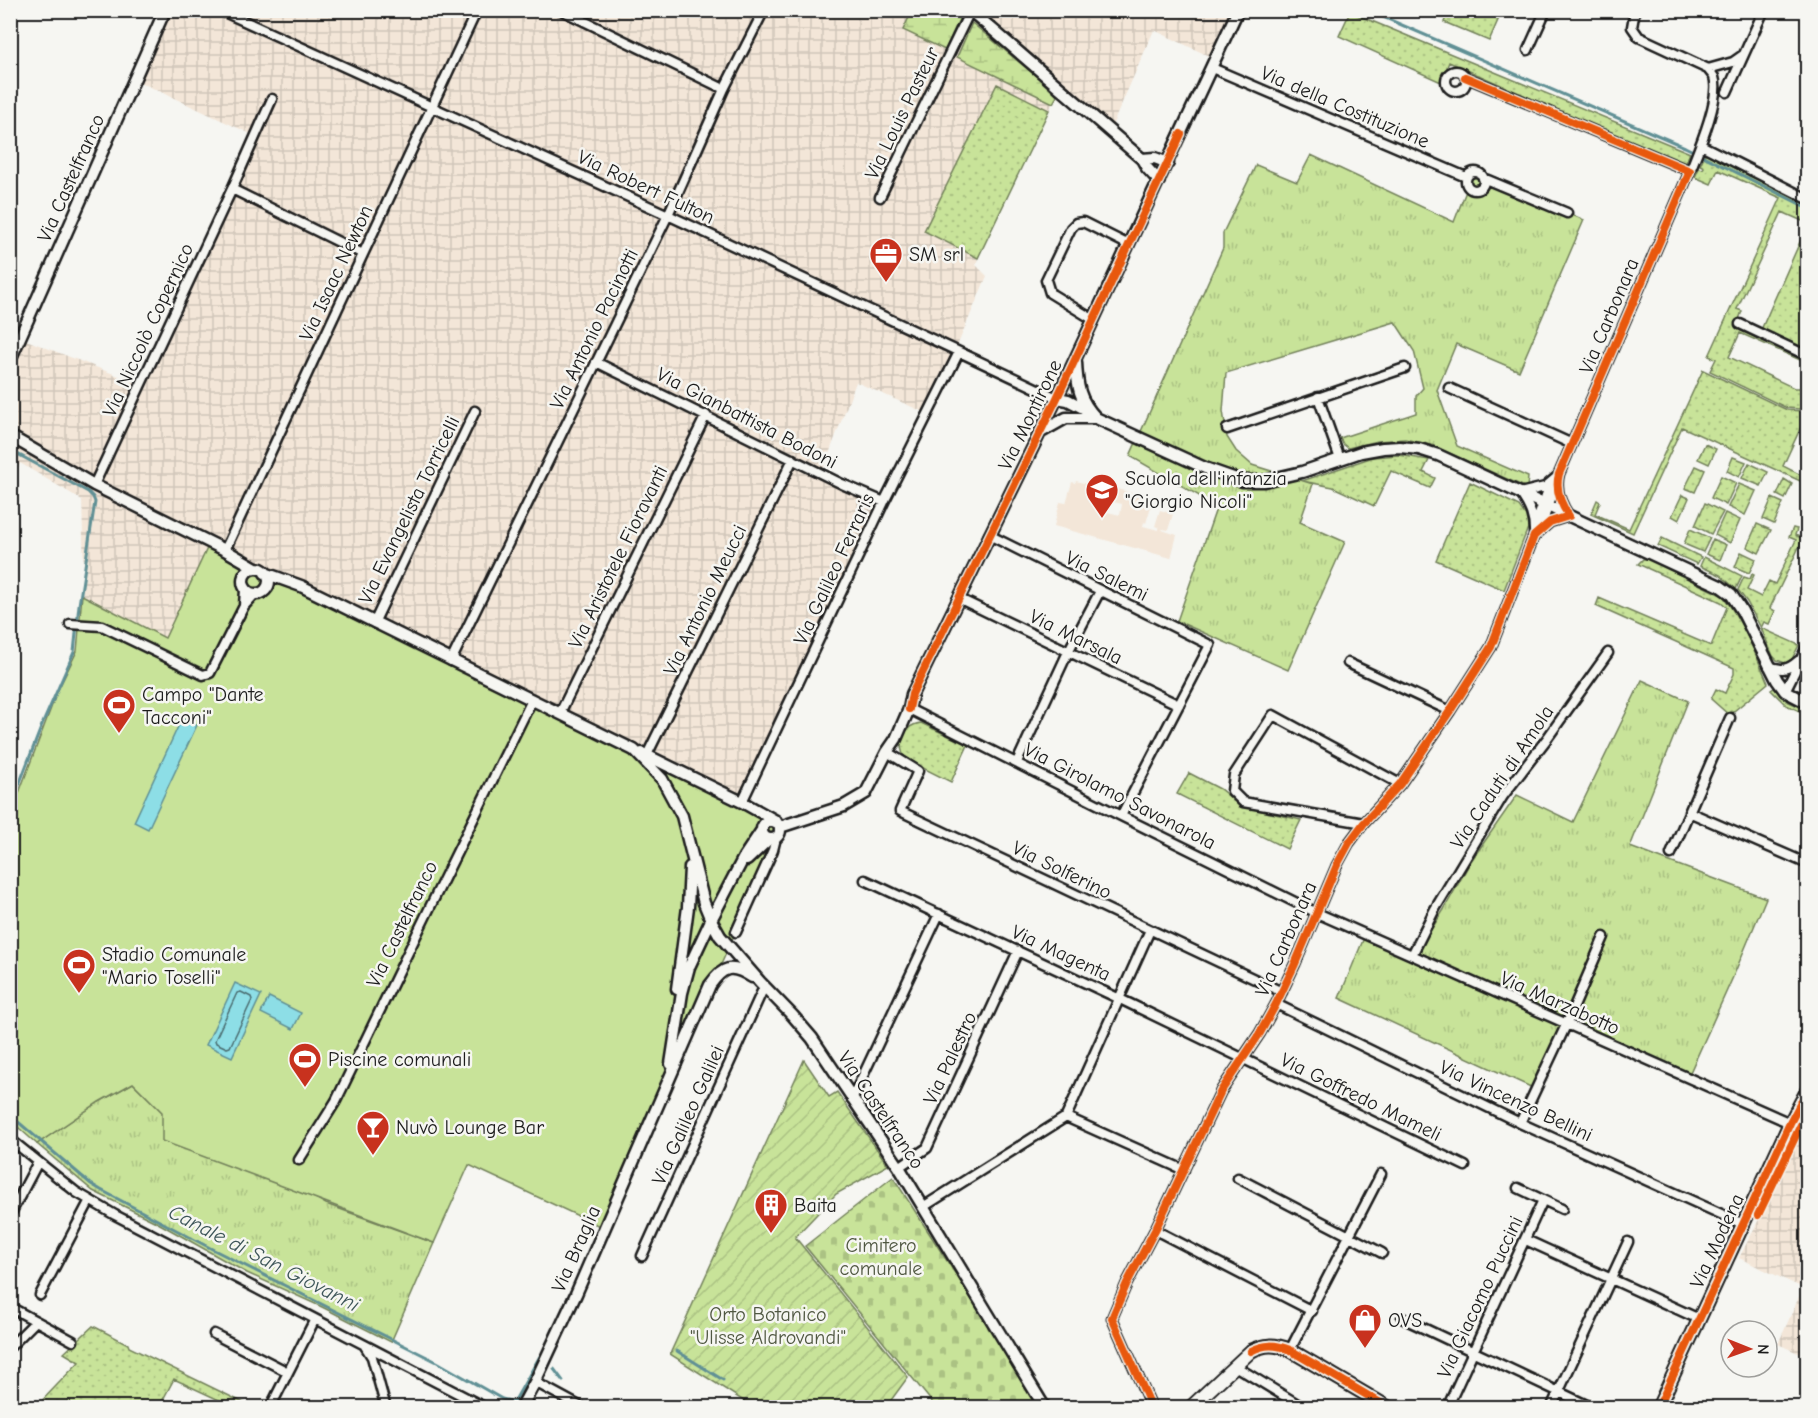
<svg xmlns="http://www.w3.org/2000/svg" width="1818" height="1418" viewBox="0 0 1818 1418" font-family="'Comic Neue',sans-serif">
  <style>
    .built { fill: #f3e6d8; fill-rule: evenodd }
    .industrial { fill: url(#industrial-grid) }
    .grass { fill: url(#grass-dots); stroke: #72805a; stroke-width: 1.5 }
    .wetland { fill: url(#wetland-marsh); stroke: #72805a; stroke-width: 1.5 }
    .cemetery { fill: url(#cemetery-stones); stroke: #72805a; stroke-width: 1.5 }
    .park { fill: url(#park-tufts); stroke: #72805a; stroke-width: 1.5 }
    .garden { fill: url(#garden-furrows); stroke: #72805a; stroke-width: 1.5 }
    .pitch { fill: #c8e399; stroke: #72805a; stroke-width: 1.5 }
    .water { fill: #8ddee6; stroke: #609095; stroke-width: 1.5 }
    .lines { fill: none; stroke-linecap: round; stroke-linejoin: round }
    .shore { stroke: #496a6d; stroke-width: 1.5 }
    .stream { stroke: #609095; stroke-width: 3 }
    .minor-casing { stroke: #1c1c1c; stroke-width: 13 }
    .tertiary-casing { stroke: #1c1c1c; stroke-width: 15 }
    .secondary-casing { stroke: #1c1c1c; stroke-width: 16 }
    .minor { stroke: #f6f6f2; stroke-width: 8 }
    .tertiary { stroke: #f6f6f2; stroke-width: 10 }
    .secondary { stroke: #f6f6f2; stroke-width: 12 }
    .cycleway-casing { stroke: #f6f6f2; stroke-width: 11 }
    .cycleway { stroke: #e8590c; stroke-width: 8 }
    .labels { text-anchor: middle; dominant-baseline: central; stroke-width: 5; stroke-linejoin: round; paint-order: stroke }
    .street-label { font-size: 20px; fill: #1c1c1c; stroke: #f6f6f2 }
    .poi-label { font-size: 20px; fill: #1c1c1c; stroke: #f6f6f2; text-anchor: start }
    .park-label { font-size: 20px; fill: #505842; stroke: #f6f6f2 }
    .water-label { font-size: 21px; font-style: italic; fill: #3e5659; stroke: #f6f6f2 }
  </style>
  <defs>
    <pattern id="industrial-grid" width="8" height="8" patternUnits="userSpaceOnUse" patternTransform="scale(1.5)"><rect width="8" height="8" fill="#f3e6d8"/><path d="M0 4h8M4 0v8" fill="none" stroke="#d0c5b9"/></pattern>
    <pattern id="grass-dots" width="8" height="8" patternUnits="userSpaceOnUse" patternTransform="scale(1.5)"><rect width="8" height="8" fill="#c8e399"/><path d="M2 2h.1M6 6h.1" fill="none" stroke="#abc283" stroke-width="1.8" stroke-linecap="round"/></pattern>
    <pattern id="wetland-marsh" width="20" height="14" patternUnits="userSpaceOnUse" patternTransform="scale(1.5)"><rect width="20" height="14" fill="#c8e399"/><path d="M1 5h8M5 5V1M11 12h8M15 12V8" fill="none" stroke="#abc283"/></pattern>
    <pattern id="cemetery-stones" width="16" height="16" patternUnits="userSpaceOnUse" patternTransform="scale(1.5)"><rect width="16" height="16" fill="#c8e399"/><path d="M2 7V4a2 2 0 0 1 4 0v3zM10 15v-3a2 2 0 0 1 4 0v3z" fill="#abc283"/></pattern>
    <pattern id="park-tufts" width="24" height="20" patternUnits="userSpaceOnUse" patternTransform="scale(1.5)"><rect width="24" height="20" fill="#c8e399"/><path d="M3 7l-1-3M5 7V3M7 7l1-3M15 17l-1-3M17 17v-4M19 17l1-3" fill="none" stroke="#abc283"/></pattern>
    <pattern id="garden-furrows" width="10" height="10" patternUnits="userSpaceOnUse" patternTransform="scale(1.5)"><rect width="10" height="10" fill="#c8e399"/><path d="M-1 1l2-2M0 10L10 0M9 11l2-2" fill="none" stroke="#abc283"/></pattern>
  </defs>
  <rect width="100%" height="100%" fill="#f6f6f2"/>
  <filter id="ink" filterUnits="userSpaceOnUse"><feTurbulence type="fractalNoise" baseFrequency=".0167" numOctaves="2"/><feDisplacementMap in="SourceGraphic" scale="12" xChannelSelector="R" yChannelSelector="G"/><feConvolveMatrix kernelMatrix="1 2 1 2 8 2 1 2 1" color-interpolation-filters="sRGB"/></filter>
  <g filter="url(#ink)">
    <path class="built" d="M1076,481L1087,484L1088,481L1139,495L1138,499L1152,503L1146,523L1144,522L1143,526L1158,530L1159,528L1155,526L1160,510L1173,514L1168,530L1163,529L1162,530L1177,535L1171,558L1054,526L1060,502L1066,503L1072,482L1075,483ZM1098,498L1122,504L1120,515L1095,509Z"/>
    <path class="industrial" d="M161,11H1236L1213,58L1154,30L1111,128L1062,84L978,258L976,265L987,276L928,414L856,382L821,475L885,504L744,801L657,760L210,542L165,639L82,595L84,575L82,500L20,463L11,484V364L21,338L142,385L253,135L131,78Z
      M1807,1126V1357L1778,1344L1803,1288L1739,1258Z"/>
    <path class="grass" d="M1449,11V10L1502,11L1489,41L1444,22Z
      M1350,12L1690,153L1684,166L1449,62L1441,82L1339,36Z
      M997,84L1049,110L978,258L924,231Z
      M1706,152L1807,203V223L1782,212L1737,309L1742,311L1737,325L1741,330L1807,361V363L1740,333L1729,357L1794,388H1804V392L1807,393L1808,404L1800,409L1787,408L1710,371L1716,359L1709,356L1781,198L1718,170L1711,184L1695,177L1699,168L1703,169L1704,167L1700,165Z
      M1807,226V351L1761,330Z
      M1703,370L1787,410L1802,411L1807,408V414L1783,466L1807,478V484L1682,427L1633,533L1591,514L1597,500L1600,502L1595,514L1629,529Z
      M1705,444L1716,449L1709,464L1698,459Z
      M1399,455L1429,460L1423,472L1435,478L1430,488L1391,471L1374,506L1333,487L1302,481L1373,457Z
      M1733,457L1746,462L1739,477L1727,471Z
      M1749,463L1768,472L1761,486L1742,478Z
      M1696,466L1705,470L1695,492L1685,488Z
      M1721,476L1736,483L1726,505L1711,498Z
      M1784,479L1792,484L1785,499L1777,495Z
      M1470,482L1519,506L1526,516L1528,528L1504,590L1436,560Z
      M1739,484L1756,491L1745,515L1728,507Z
      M1682,495L1689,498L1679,520L1672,516Z
      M1772,498L1783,503L1774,524L1763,519Z
      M1705,503L1723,512L1711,534L1695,526Z
      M1725,513L1740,520L1730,543L1715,535Z
      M1757,524L1771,530L1759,553L1747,547Z
      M1793,528L1797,529L1795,535L1807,540V545L1801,543L1770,608L1775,611L1769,624L1764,622L1761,628L1799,645L1792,659L1785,663L1777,660L1773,656L1761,628L1747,602L1738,590L1744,577L1750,579L1752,574L1754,575L1747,590L1761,597L1769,581L1775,584L1796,540L1789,537Z
      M1690,529L1710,538L1703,552L1684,544Z
      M1662,538L1701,557L1697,564L1658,546Z
      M1713,539L1726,545L1720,560L1706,554Z
      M1741,552L1756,559L1749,573L1735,567Z
      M1704,557L1742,576L1736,589L1720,575L1700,566Z
      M1643,559H1648L1723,596C1743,622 1755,653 1768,683L1729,715L1711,699L1716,689L1725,693L1734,674V668L1596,606L1599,598L1711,646L1727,607L1721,602L1638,564Z
      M1774,688L1787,701L1807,710V714L1786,705L1771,690Z
      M921,723L968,745L951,782L907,760C895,746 903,725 921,723Z
      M1189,773L1220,789L1241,806L1301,820L1287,849L1177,794Z
      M93,1326L128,1344L129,1347L252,1407H234L174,1379L159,1407L35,1408L79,1362L64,1353Z"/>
    <path class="wetland" d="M912,11H954L961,15L945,50L903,30Z
      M972,23L1037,77L1057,96L1053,103L957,57Z"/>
    <path class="cemetery" d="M893,1177L1025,1382L1040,1407H936L805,1246Z"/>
    <path class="park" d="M1311,155L1454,222L1473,173L1584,220L1519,371L1456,344L1437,390L1457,446L1528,477L1527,488L1434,446L1405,439L1378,441L1348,448L1343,444L1340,438L1416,413V396L1423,388L1414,351L1395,322L1226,373L1223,411L1227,437L1236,451L1252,465L1313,484L1300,522L1345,542L1288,670L1177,621L1217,506L1130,456L1223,248V233L1256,165L1297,182Z
      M1642,680L1688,701L1630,847L1766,898L1733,977L1687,1079L1563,1024L1535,1089L1339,998L1366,933L1415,955L1443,911L1471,861L1517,795L1573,822Z
      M133,1083L162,1112L326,1204L434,1243L391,1342L322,1307L247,1273L158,1223L93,1191L37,1144L99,1102Z"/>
    <path class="garden" d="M804,1060L829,1097L837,1092L888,1165L836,1194L795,1237L908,1377L886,1407H753L670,1354Z"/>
    <path class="pitch" d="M210,542L657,760L785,821L715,978L606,1229L469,1165L434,1243L162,1141V1112L133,1083L99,1102L37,1144L11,1121V814L57,692L77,651L82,595L165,638Z"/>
    <path class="water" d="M182,718L197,725L148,829L134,822Z
      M235,983L261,995L232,1057L206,1045Z
      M269,997L301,1013L293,1029L261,1013Z"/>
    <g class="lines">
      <path class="shore" d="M241,992L251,997L252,1000L230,1047L227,1048L216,1043L215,1040L237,993Z"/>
      <path class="stream" d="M1367,10L1685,147L1808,208
        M10,450L88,492L93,497L95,502L79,605L74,652L42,725L10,808
        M10,1115L91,1184L101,1190L214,1250L437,1362L502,1399L518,1403
        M677,1351L723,1380
        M554,1369L563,1381
        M514,1402L540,1356H544
        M532,1407L538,1408"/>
      <defs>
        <path id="minor" d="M220,10L668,215L1057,398
          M561,10L724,89
          M1635,10L1632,27L1639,37L1708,69
          M1528,50L1546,10
          M1212,68L1466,177
          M1446 81a10 10 0 1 1 20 0a10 10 0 1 1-20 0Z
          M1727,92L1764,10
          M1701,145L1808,199
          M1690,171C1698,151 1721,98 1714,77C1713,75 1709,71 1708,69L1733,62L1743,55
          M1466 181a9 9 0 1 1 18 0a9 9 0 1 1-18 0Z
          M1483,178L1567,213
          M232,189L272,99
          M880,197L970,11
          M1094,320L1050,293L1046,280L1071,228L1076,223L1083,222L1129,245
          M1740,324L1808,356
          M596,362L842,484L884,502
          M1449,388L1572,444
          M1318,397L1340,459
          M1227,429L1405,368
          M94,485L232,189L363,254
          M1536,523L1550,484
          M1540,529L1556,485
          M989,535L1210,645L1121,816
          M1534,536C1535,518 1530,507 1520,493L1545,487L1558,476
          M225,550L477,10
          M958,598L1179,705
          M244,606L245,589
          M374,623L475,411
          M70,624L102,626L203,675L210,673L244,606L255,594
          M451,661L668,215L724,89L764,10
          M1348,663L1450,711
          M1769,666C1781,671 1788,670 1798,661
          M1785,691L1808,645
          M909,709L1121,816L1317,913L1790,1123
          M560,713L706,415
          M887,752L918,771L900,811L1282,992
          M647,755L793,459
          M1017,762L1068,652L1100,591
          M742,802L884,502L959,352
          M1689,812L1808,864
          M1364,823L1243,802L1232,791L1234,775L1273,715L1400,784
          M1671,854L1730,718
          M865,880L1120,999L1465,1166
          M736,932L773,850L776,838
          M1412,955L1435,909L1503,796L1546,740L1608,653
          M1276,1004L1520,1123L1743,1224
          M852,1099L939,914
          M1066,1117L1184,1170
          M1520,1123L1567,1023L1604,937
          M10,1139L76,1192L115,1215L486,1408
          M299,1160L336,1101L431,905L532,700
          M899,1167L927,1148L1018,951
          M1238,1178L1382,1253
          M1518,1188L1562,1209
          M923,1207L1066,1117L1150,930
          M10,1215L38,1162
          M1155,1230L1312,1311
          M1526,1240L1699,1319
          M642,1256L764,987
          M40,1295L90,1200
          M10,1307L73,1341
          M1402,1318L1593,1408
          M214,1334L288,1372
          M365,1346L372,1357L386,1408
          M10,1347L36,1321
          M1290,1350L1381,1174
          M1235,1366L1304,1408
          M535,1382L583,1408
          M270,1408L315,1319
          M1152,1408L1112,1318L1127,1283L1155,1230L1221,1091L1260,1033L1276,1004L1295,964L1337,865L1349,843L1364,823L1400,784L1450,711L1491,647L1534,536L1550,522L1569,516C1560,503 1555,489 1559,474L1690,171L1465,77
          M1447,1408L1543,1200
          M1551,1408L1628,1242"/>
        <path id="tertiary" d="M970,10L1142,159L1147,168L1159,181
          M1142,159L1155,158L1168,163
          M10,360L165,10
          M1076,362C1077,386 1079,400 1096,418
          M1057,398L1068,400L1087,410
          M1043,431L1066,418H1096L1205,468L1242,481H1264L1302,472L1361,452L1383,448L1400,447L1419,449L1438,455L1720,586L1731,594L1742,611L1777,680L1785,691L1808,703
          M10,436L94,485L225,550L256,568
          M243 581a13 13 0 1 1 26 0a13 13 0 1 1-26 0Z
          M265,573L301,586L634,750L662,779L682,816L704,903L711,920L720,936L760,982L793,1016L812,1038L899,1167L1045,1408
          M642,753L742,802L776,821
          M762 830a9 9 0 1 1 18 0a9 9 0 1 1-18 0Z
          M780,827L844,806L866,793L887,752L896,739L909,709L912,694L1057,398L1238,10
          M747,860L769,839
          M677,989L688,907L690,867
          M671,1064L682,993L689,967L711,920L744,857L762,830
          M521,1408L535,1382L576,1294L710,985C723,966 732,964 752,977"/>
        <path id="secondary" d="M1190,1408L1251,1351C1265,1344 1275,1344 1290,1350L1389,1408
          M1658,1408L1790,1123L1808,1089"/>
      </defs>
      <use href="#minor" class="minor-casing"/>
      <use href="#tertiary" class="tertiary-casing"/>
      <use href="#secondary" class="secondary-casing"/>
      <use href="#minor" class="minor"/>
      <use href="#tertiary" class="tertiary"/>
      <use href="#secondary" class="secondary"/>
      <defs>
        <path id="cycleway" d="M909,709L912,694L1057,398L1181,134
          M1758,1215L1808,1110
          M1251,1351C1265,1344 1275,1344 1290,1350L1389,1408
          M1152,1408L1112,1318L1127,1283L1155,1230L1221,1091L1260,1033L1276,1004L1295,964L1337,865L1349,843L1364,823L1400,784L1450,711L1491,647L1534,536L1550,522L1569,516C1560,503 1555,489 1559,474L1690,171L1465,77
          M1658,1408L1790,1123L1808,1089"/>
      </defs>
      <use href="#cycleway" class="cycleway-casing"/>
      <use href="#cycleway" class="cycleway"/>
    </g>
  </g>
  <defs>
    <symbol id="office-pin" viewBox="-11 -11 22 30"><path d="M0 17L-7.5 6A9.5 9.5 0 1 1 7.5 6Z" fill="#c8321e" stroke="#f6f6f2"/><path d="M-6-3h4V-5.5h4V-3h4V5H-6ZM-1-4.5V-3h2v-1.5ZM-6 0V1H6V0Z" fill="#fff"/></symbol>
    <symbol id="school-pin" viewBox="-11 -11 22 30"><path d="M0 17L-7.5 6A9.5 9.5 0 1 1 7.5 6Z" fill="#c8321e" stroke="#f6f6f2"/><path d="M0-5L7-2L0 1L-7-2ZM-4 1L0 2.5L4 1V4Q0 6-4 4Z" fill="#fff"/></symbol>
    <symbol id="stadium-pin" viewBox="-11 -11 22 30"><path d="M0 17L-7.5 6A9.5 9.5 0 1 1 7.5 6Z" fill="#c8321e" stroke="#f6f6f2"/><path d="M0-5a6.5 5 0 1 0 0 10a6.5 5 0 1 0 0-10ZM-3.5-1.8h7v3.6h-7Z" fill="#fff"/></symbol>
    <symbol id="bar-pin" viewBox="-11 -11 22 30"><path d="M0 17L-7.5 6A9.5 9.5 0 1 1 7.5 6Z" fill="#c8321e" stroke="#f6f6f2"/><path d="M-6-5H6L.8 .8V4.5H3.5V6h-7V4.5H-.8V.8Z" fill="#fff"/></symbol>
    <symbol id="building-pin" viewBox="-11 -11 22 30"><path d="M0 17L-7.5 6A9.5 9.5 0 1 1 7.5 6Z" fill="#c8321e" stroke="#f6f6f2"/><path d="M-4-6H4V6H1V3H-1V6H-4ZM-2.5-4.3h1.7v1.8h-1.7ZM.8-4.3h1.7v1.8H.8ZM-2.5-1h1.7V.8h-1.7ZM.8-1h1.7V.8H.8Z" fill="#fff"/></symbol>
    <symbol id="shop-pin" viewBox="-11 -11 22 30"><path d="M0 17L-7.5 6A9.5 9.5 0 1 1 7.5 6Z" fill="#c8321e" stroke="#f6f6f2"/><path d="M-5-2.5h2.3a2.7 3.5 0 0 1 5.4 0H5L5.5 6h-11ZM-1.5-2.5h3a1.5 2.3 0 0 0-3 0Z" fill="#fff"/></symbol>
  </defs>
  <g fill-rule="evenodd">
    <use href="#office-pin" x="867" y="235" width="38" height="52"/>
    <use href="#school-pin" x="1083" y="471" width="38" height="52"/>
    <use href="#stadium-pin" x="100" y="686" width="38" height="52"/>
    <use href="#stadium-pin" x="60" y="946" width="38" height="52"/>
    <use href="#stadium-pin" x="286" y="1040" width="38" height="52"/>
    <use href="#bar-pin" x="354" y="1108" width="38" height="52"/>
    <use href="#building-pin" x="752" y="1186" width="38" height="52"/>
    <use href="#shop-pin" x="1346" y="1301" width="38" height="52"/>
  </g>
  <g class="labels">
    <g class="street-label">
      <text transform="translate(1345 107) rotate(23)">Via della Costituzione</text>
      <text transform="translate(902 113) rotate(-64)">Via Louis Pasteur</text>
      <text transform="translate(71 178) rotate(-66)">Via Castelfranco</text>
      <text transform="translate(646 187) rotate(25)">Via Robert Fulton</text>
      <text transform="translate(336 273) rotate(-65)">Via Isaac Newton</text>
      <text transform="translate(1609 316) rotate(-67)">Via Carbonara</text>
      <text transform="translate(594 329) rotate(-64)">Via Antonio Pacinotti</text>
      <text transform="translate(148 330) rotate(-65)">Via Niccolò Copernico</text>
      <text transform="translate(1030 415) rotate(-64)">Via Montirone</text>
      <text transform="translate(747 418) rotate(27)">Via Gianbattista Bodoni</text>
      <text transform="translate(409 510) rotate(-64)">Via Evangelista Torricelli</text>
      <text transform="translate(618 557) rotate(-64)">Via Aristotele Fioravanti</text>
      <text transform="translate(834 569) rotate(-65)">Via Galileo Ferraris</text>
      <text transform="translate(1107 576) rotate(26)">Via Salemi</text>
      <text transform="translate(705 600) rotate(-64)">Via Antonio Meucci</text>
      <text transform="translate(1076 637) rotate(26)">Via Marsala</text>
      <text transform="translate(1502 777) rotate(-56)">Via Caduti di Amola</text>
      <text transform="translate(1120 796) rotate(27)">Via Girolamo Savonarola</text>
      <text transform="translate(1062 870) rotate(26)">Via Solferino</text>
      <text transform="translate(402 924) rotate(-64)">Via Castelfranco</text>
      <text transform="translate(1286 939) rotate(-66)">Via Carbonara</text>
      <text transform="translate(1061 953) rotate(25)">Via Magenta</text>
      <text transform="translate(1560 1003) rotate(24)">Via Marzabotto</text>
      <text transform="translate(950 1058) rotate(-65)">Via Palestro</text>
      <text transform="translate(1361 1097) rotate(26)">Via Goffredo Mameli</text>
      <text transform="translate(1516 1101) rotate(25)">Via Vincenzo Bellini</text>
      <text transform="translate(881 1110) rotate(56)">Via Castelfranco</text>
      <text transform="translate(688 1115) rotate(-66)">Via Galileo Galilei</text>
      <text transform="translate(1717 1241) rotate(-65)">Via Modena</text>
      <text transform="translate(576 1249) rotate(-66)">Via Braglia</text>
      <text transform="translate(1480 1297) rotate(-65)">Via Giacomo Puccini</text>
    </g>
    <g class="poi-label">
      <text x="909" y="254">SM srl</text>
      <text x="1125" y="478">Scuola dell'infanzia<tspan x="1125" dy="23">"Giorgio Nicoli"</tspan></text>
      <text x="142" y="694">Campo "Dante<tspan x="142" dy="23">Tacconi"</tspan></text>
      <text x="102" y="954">Stadio Comunale<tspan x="102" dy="23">"Mario Toselli"</tspan></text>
      <text x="328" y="1059">Piscine comunali</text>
      <text x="396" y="1127">Nuvò Lounge Bar</text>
      <text x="794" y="1205">Baita</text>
      <text x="1388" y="1320">OVS</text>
    </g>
    <g class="park-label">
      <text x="881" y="1245">Cimitero<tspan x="881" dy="23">comunale</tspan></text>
      <text x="768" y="1314">Orto Botanico<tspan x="768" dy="23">"Ulisse Aldrovandi"</tspan></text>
    </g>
    <g class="water-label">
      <text transform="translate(264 1258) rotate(27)">Canale di San Giovanni</text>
    </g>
  </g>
  <rect width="1818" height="1418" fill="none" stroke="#f6f6f2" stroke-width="36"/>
  <rect x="18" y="18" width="1782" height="1382" fill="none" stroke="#1c1c1c" stroke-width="2" filter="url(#ink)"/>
  <g transform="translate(1749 1349) rotate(91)"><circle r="28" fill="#f6f6f2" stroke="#9f9f9c" stroke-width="1.5"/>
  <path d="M0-4.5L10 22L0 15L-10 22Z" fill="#c8321e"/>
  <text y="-9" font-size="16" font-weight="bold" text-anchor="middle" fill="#1c1c1c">N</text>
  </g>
</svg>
